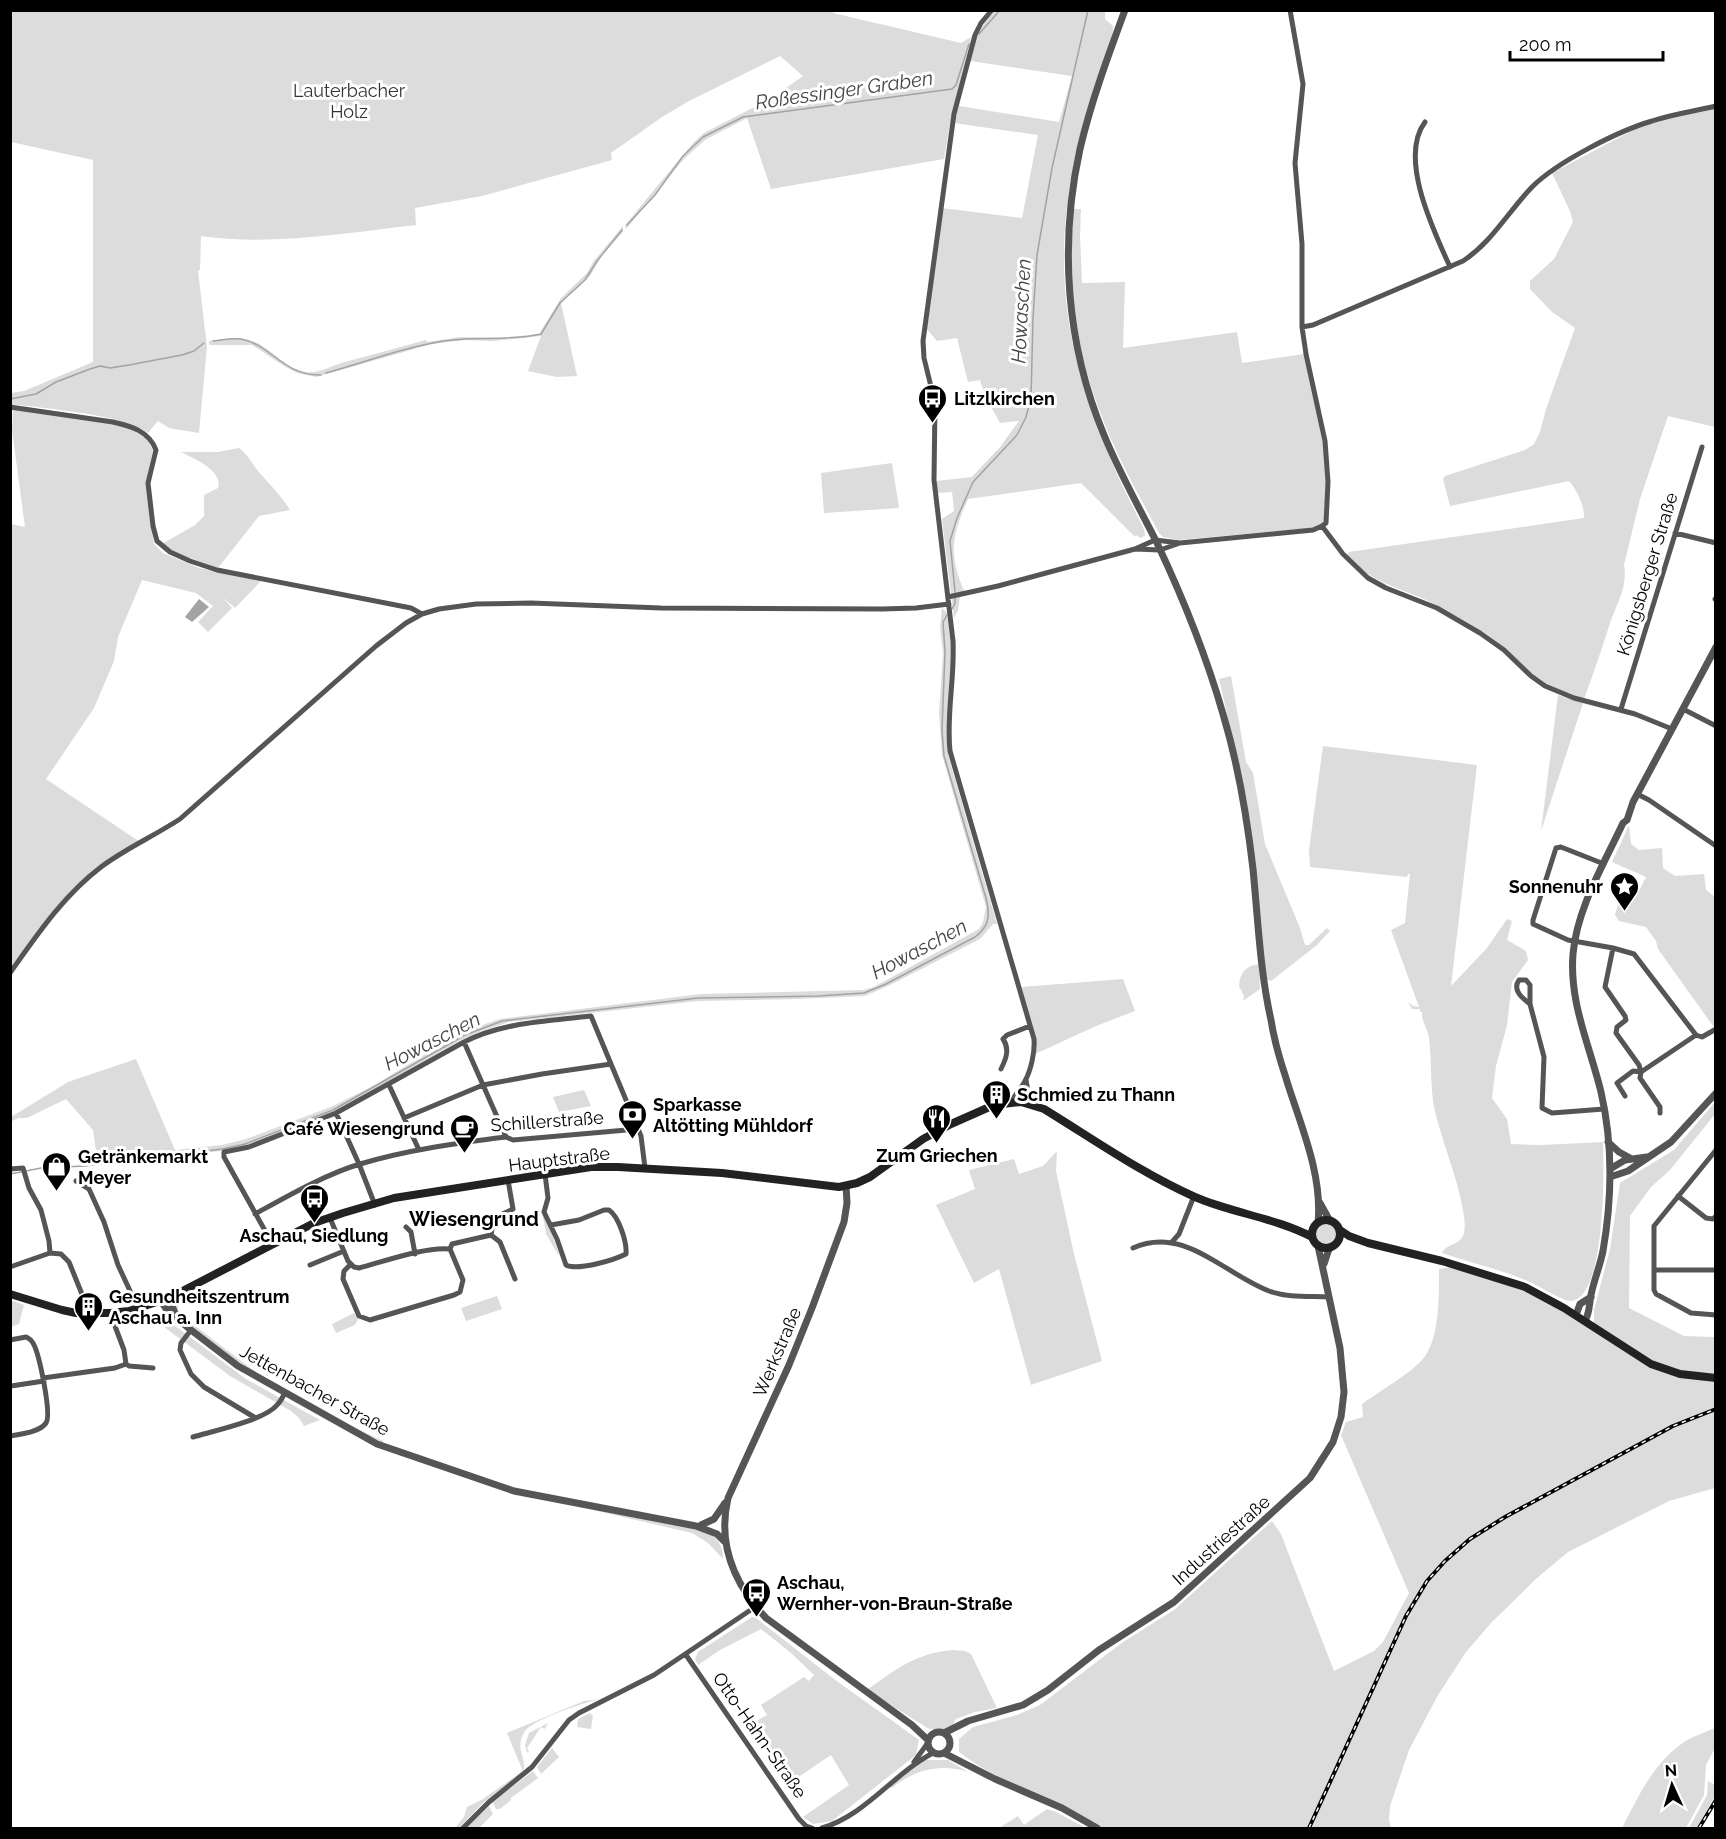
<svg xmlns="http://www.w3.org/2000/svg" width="1726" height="1839" viewBox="0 0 1726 1839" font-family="Raleway,sans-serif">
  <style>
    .green { fill: #dcdcdc }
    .water { fill: #a3a3a3 }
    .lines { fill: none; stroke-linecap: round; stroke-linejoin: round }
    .stream { stroke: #a3a3a3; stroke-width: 1.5 }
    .minor { stroke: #555; stroke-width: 5 }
    .tertiary { stroke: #555; stroke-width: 7 }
    .secondary { stroke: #222; stroke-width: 8 }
    .rail-casing { stroke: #000; stroke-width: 4 }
    .rail { stroke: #fff; stroke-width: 1.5; stroke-dasharray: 4.5; stroke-linecap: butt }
    .labels { text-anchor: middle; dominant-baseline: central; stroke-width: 6; stroke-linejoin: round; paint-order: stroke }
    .park-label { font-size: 18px; fill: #333; stroke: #fff }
    .poi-label { font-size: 18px; font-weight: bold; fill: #000; stroke: #fff; text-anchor: start }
    .street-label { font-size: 18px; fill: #000; stroke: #fff }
    .water-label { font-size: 20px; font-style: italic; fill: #444; stroke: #fff }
    .neighbourhood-label { font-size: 20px; font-weight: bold; fill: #000; stroke: #fff }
  </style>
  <rect width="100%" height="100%" fill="#fff"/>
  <path class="green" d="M834,10L833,13L961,43L971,37L950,123L944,159L771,189L747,118L705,140L683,160L626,229L625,225L693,143L704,133L772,98L803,76L780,56L689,101L662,117L611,153L612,160L482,196L415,208L416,225C347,233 270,246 201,236L200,270L198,271L207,347L199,433L169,428L158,421L148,433C128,415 41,408 11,404V393L24,391L93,362V160L11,142V11Z
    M995,11H1105V19L1113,26C1113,43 1102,62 1097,78C1089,104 1081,131 1075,157C1045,299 1079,403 1144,529L1145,535L1141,538L1136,535L1135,537L1081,483L968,499C952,535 948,553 964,591L957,593L960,597L958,610L954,618L942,519L954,511L952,492L937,493L936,481L972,477L1000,447L1019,421L1000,423L985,396L980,380L968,382L957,338L937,341L926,328L942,208L1022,218L1038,135L954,123L959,106L1059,122L1072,76L970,61C974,40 980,25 995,11Z
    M1715,108V427L1668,416L1640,499L1624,565C1628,587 1617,603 1610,623C1602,649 1593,674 1584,699C1574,696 1563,693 1554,689C1526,676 1508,647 1482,631C1464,620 1445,609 1426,600C1393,585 1373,584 1347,555L1349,552L1584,518C1585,507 1577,490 1569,481L1450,506L1443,479L1445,476L1525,450L1534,444L1540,432L1546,409L1575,328L1552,312L1530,289V281L1554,259L1573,222L1570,211L1552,173L1637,128L1653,122Z
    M1074,209H1081L1080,236L1082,283L1125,282L1123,348L1237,332L1242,363L1304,354L1323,440L1326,483L1324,521L1321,524L1312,528L1179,540L1163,537L1159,533C1139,495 1117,457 1102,417C1076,352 1066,279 1074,209Z
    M623,226V232L603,254L590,276L561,303L577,376L557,377L528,371L541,336L493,341L465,340L432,344L316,377L297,373L284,366L252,345H209V341C224,339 240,336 255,342C273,350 286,369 306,372C318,374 329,367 341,363C370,355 398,348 426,340L427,342L460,337L501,338L539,334L561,298L587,273L593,262Z
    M13,409L114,424L137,431L146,438L153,450L146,483L154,544L163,553L199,568L261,581L235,608L222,597L232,608L208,632L198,622L213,606L196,593L142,580L118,637L114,661L94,708L46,779L140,842L115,855L53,912L11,968V524L25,527L12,430Z
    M239,448C248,455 251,462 258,471C269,484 281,495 290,510L259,516L218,568L173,552L162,544L195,525L204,516V495L218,488C223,470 194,459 181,452H218Z
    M892,463L899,508L824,513L821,473Z
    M942,608L947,613L952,655L947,733L948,755L997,924H993L980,939L888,986L865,996L797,999L698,1001L509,1022L482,1031L463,1039L335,1111L246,1146L221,1151L107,1164L97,1158L93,1130L66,1099L27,1118H19L12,1121L11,1119V1117L68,1082L136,1059L175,1150L222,1145L246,1139L333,1106L371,1087L462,1032L500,1019L701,994L863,990L874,987L979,929L983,922L986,907L942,755L939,713L943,653L940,628Z
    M1231,676L1246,762L1253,773L1265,844L1300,928L1305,945H1309L1327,928L1330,931L1317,945L1271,981L1266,979L1243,783L1219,679Z
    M1558,695L1583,703L1541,831Z
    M1323,746L1477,765L1451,986L1487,948L1507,919L1512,921L1507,940L1526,951L1528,960L1512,982L1507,1025L1496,1066L1492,1098L1507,1119L1511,1144L1541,1145L1603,1142C1604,1169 1606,1298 1571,1301C1563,1301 1542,1288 1534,1284C1505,1270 1473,1264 1442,1253C1446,1244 1459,1245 1463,1236C1467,1225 1463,1211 1461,1200C1454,1168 1441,1139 1434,1107C1430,1084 1432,1061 1429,1038C1428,1029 1421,1021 1422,1012H1420V1009H1412L1408,1002L1413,1006L1419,1007L1391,930L1405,923L1410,874H1408L1407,877L1310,867L1309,850Z
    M1629,825L1631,844L1639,850L1662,848L1663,868L1675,876L1704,874L1706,890L1715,897L1716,1024L1713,1026L1658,949L1656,941L1646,927L1619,921L1615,915C1618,904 1622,895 1624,884L1639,891L1646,877L1612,862Z
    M1259,964L1260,989L1243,1001L1244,996L1239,986C1240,972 1246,966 1259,964Z
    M1123,979L1135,1011L1096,1026L1035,1054L1022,987Z
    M584,1090L591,1106L559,1112L553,1097Z
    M1715,1102V1114L1670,1170L1651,1187L1630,1216L1629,1308L1684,1336L1715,1337V1376L1680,1372L1644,1358L1594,1325V1310L1610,1249L1620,1183L1674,1150Z
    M1057,1151L1056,1171L1074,1254L1102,1361L1031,1385L999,1269L974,1283L936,1205L975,1189L969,1170L1014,1159L1019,1174L1043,1166Z
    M542,1211L549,1224L560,1258L546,1234Z
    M1315 1234a11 11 0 1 1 22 0a11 11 0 1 1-22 0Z
    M1452,1267L1524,1290L1546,1301L1641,1362L1715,1380V1488L1669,1501L1568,1552L1537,1578L1491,1623L1466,1652L1453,1672L1438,1695L1409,1750L1390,1806L1389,1820L1391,1828H1101C1089,1821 1077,1814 1064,1807C1028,1790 991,1777 959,1752V1739L973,1727L1017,1715L1040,1705L1123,1642L1174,1610L1272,1521L1281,1534L1334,1671L1374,1651L1383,1642L1409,1593L1341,1435L1346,1422L1363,1417L1362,1404C1380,1391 1408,1375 1422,1360C1440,1341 1439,1294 1439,1269Z
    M497,1296L502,1309L466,1321L461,1308Z
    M11,1300L24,1305L19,1324L11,1327Z
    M178,1304V1310L181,1315L257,1373L350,1425L383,1441L384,1444L260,1376L234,1359L180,1317L175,1308Z
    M142,1313L162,1316L246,1379L320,1420L304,1426L299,1418L291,1411L230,1376L156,1321L149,1320L143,1323L140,1315Z
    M354,1313L358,1319L355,1325L336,1333L332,1324Z
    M584,1508L702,1530C716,1536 723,1543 723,1559L708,1543L692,1533Z
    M752,1617L756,1618L834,1679L919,1740L916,1755L832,1821L813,1824L803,1817L849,1785L831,1755L791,1782L786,1781L748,1726L767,1715L761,1705L804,1677L809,1681L814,1675L791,1653L761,1629L720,1650L698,1665L695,1659L698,1652Z
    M953,1650L965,1651L971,1654L997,1708L975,1712L956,1719L952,1726L945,1729H929L867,1690C896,1669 916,1653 953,1650Z
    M602,1699C587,1701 539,1718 528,1728C524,1731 522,1736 521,1740C518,1752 527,1761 523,1772L483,1803L459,1828H455L464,1817L467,1807L483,1799L523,1771L507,1733L584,1701Z
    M590,1713L593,1716L591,1729L577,1727L578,1719Z
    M548,1723L545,1729L541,1727L527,1748L529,1751L527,1753L525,1745L529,1733Z
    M1715,1728V1748L1706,1765L1704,1795L1686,1828H1622C1639,1795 1655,1759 1689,1739C1698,1735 1707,1731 1715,1728Z
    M552,1748L559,1757L541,1774L537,1767Z
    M924,1760H948L968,1772C940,1763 914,1770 892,1788L890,1786Z
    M533,1771L538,1778L511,1798V1800L500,1809H496L493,1803L494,1801Z
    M1708,1781L1715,1785V1796L1697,1828H1689L1707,1795Z
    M489,1806L493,1814L479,1828H466Z
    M1047,1809L1056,1812L1086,1828H999L1018,1816L1024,1825Z"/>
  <path class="water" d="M199,599L209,607L192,622L185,617Z"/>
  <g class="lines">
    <path class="stream" d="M979,34L1000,10
      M627,225L655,195L683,156L703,137L743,117L952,89L956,85L969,44
      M213,341C222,340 232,338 241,339C272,345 283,376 321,375
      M326,373C363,363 401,348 438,342C472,335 507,342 541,334L560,303L585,280L597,261L622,230
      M10,399L36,394L56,382L90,369L100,366L110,368L129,365L182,355L194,351L204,343
      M955,592L950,541L957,518L973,482L1017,435L1026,417L1031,398L1033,318L1037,255L1052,168L1088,10
      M952,609L955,603V597
      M26,1171L41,1168L85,1166L222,1149L245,1144L333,1110L465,1035L502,1021L698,998L818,996L864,993L886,984L975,937C990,926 990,915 986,898L944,756L942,730L945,652L943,622L947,615
      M10,1174L21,1172"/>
    <path class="minor" d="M992,10L981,23L975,35L954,114L923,341L924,358L935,403L934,480L953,641C955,678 946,715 950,751L1034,1039C1035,1052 1031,1070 1025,1081C1021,1089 1015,1093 1012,1102
      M1425,122C1398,158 1434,231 1450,267
      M1302,327L1313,325L1463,261C1492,242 1508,212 1532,187C1557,162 1618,131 1652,121C1673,114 1695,111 1716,106
      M10,407L113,422C131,426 149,431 156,450L148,483L153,526L157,541L170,552L190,561L217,570L411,608L422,614
      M1322,526L1343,554L1368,578L1386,588L1437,608L1480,633L1504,650L1531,676L1545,686L1574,698L1635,714L1672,729
      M1675,533L1716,543
      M1135,549L1160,550L1180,543
      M948,597L998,586L1135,549L1155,540L1180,543L1313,530L1322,526L1326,523L1328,482L1325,441L1306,354L1302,327V244L1295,163L1303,84L1290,10
      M1715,599H1716
      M1621,709L1702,447
      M1683,709L1716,726
      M1637,794L1649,800L1716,846
      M1604,864L1561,847L1556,848L1533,920V924L1568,940L1613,948L1634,954L1696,1035L1702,1037L1716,1029
      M1613,948L1605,987L1625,1016L1626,1020L1617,1027L1616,1033L1639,1065L1641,1072L1696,1035
      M10,973C37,935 63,896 101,867C125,849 154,836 180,819L376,646L406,623L422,614L439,609L476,604L531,603L661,608L882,609L916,608L949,604
      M1530,1004C1522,998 1512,990 1519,980H1526L1530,985V1004L1544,1057L1542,1108L1552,1113L1604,1109
      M464,1042L506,1137
      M1001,1069C1006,1059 1010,1049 1003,1039L1007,1035L1030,1026
      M1026,1080L1030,1103
      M389,1085L419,1150
      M1625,1096L1617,1083L1633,1071L1641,1072L1640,1078L1660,1107V1113
      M336,1113L359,1164L375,1205
      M404,1118L483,1085L542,1074L611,1064
      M1716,1150L1654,1226V1290L1656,1294L1691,1313L1716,1315
      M10,1169L23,1168L29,1188L41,1210L49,1241L50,1253
      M545,1174L548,1198L544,1212L557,1239L566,1265C578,1271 614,1260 626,1254C627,1242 619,1217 609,1210H604L579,1220L551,1225
      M76,1181L89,1189L104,1222L118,1265L138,1308
      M1678,1196L1706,1218L1713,1219L1716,1216
      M255,1214C286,1197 326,1174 360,1164C407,1150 457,1143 506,1137L513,1140L638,1129
      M330,1218L348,1261L354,1267L359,1268C382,1262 427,1246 450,1249L452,1244L491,1235
      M406,1227L411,1232L415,1254
      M491,1235L494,1218L513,1209L508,1180
      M491,1235L500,1242L515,1279
      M1172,1242L1179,1234L1194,1196
      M273,1245L224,1157V1152L249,1147L336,1113L464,1042C503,1022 549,1021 591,1016L641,1136L645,1168
      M1133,1248C1184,1225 1224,1274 1269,1291C1288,1298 1310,1296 1329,1297
      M310,1265L344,1251
      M350,1265L344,1271L343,1279L359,1316L370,1320L454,1295L460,1292L463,1280L450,1249
      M10,1267L50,1253L61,1254L69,1262L90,1314
      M1654,1270H1716
      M191,1330L181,1343L180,1350L191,1374L204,1387L254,1417
      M10,1340L26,1337C30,1339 31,1339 33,1343C39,1353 52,1414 46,1423C40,1432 21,1434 10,1436
      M126,1364L129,1366L153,1368
      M43,1378L115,1368L126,1364L124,1350L110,1313
      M11,1386L44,1381
      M193,1437C213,1431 265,1420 277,1405C281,1401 283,1397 285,1392
      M686,1655L799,1819L806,1826L812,1828
      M914,1762L927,1744
      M463,1828L489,1802L532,1767L569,1720L579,1713L654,1675L755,1607
      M822,1828C866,1815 893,1774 933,1753"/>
    <path class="tertiary" d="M1125,10C1108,56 1091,102 1080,149C1059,244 1066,344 1104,435C1119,472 1139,507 1157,543C1183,598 1206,655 1223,714C1238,764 1247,817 1253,869C1258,920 1260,971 1271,1020C1274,1039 1279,1057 1285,1075C1299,1122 1323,1173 1318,1223
      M1608,1142L1619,1152L1630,1158
      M1610,1169L1625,1160L1647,1157
      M1610,1177L1628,1171L1671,1142L1716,1093
      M846,1186L847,1203L844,1222L812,1308L789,1365L728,1498C717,1545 734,1584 766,1618L912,1725L928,1740
      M1320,1203L1330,1221
      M1324,1264L1329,1249
      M169,1298L176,1316
      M161,1301L167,1310L191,1330L238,1366L377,1444L514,1491L696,1526L717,1534L725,1542
      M1576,1315L1580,1304L1591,1297
      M1585,1321C1590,1312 1589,1305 1591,1295C1594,1280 1600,1266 1603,1251C1612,1199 1613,1144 1601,1092C1590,1046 1569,1003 1573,954C1577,908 1604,864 1623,823L1627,820L1633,802L1716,647
      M701,1525L714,1519L725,1503
      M928 1743a11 11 0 1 1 22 0a11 11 0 1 1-22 0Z
      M944,1733L968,1721L1023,1705L1048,1690L1099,1650L1174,1602L1310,1478L1333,1442L1341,1417L1344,1392L1340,1348L1318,1246
      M944,1753L995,1779L1062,1808L1097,1828"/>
    <path class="secondary" d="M1312 1234a14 14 0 1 1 28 0a14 14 0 1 1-28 0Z
      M1340,1230L1349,1236L1368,1243L1442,1261L1525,1287L1564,1308L1651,1364L1680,1374L1716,1378
      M10,1294L62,1310L76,1313H110L129,1311L169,1298L314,1223L343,1213L394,1198L591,1167H618L722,1173L839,1187L857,1183L870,1177L923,1139L951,1124L994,1105L1021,1102L1044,1109C1093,1139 1141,1173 1195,1197C1232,1213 1276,1218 1312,1237"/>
    <defs>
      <path id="rail" d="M1309,1828L1406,1616L1427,1581L1445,1561L1470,1539L1505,1517L1673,1426L1716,1409
        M1699,1828L1716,1800"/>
    </defs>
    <use href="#rail" class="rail-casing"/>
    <use href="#rail" class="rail"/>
  </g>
  <defs>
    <symbol id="bus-pin" viewBox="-11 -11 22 30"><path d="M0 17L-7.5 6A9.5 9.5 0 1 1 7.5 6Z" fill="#000" stroke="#fff"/><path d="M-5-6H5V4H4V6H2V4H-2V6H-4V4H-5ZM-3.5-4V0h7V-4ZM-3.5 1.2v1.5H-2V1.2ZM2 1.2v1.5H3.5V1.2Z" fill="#fff"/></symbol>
    <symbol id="sight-pin" viewBox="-11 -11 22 30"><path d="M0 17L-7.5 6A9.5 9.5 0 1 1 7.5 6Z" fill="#000" stroke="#fff"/><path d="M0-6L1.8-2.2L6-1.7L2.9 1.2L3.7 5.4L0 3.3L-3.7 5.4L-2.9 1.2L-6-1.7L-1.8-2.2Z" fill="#fff"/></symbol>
    <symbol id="building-pin" viewBox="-11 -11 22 30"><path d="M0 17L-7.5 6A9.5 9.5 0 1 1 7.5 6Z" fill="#000" stroke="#fff"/><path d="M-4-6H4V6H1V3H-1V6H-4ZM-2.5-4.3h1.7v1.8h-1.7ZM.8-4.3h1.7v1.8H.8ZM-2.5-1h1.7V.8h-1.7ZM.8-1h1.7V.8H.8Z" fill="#fff"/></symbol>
    <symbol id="bank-pin" viewBox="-11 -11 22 30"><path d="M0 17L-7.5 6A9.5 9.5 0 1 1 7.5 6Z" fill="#000" stroke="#fff"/><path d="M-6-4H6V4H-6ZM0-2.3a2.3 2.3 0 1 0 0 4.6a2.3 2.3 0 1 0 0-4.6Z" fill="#fff"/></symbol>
    <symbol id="restaurant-pin" viewBox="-11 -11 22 30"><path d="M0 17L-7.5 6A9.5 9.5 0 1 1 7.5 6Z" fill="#000" stroke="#fff"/><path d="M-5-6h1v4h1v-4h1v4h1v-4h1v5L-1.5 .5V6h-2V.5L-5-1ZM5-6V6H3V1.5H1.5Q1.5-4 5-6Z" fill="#fff"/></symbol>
    <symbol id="cafe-pin" viewBox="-11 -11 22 30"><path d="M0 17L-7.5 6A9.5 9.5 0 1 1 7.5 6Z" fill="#000" stroke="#fff"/><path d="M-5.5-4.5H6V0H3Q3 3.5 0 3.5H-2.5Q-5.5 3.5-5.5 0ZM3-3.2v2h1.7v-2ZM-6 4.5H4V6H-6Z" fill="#fff"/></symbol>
    <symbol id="shop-pin" viewBox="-11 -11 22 30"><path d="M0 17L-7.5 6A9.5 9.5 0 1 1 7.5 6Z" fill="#000" stroke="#fff"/><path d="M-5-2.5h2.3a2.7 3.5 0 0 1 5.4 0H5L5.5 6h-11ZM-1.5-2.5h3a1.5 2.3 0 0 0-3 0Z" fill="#fff"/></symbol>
  </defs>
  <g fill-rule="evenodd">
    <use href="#bus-pin" x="916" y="382" width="33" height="45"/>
    <use href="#sight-pin" x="1608" y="870" width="33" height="45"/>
    <use href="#building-pin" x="980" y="1078" width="33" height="45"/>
    <use href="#bank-pin" x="616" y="1098" width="33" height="45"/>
    <use href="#restaurant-pin" x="920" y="1102" width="33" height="45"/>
    <use href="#cafe-pin" x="448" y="1112" width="33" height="45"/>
    <use href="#shop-pin" x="40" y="1150" width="33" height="45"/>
    <use href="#bus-pin" x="298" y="1182" width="33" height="45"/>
    <use href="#building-pin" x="72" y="1290" width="33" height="45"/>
    <use href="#bus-pin" x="740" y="1576" width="33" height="45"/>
  </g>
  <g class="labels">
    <g class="park-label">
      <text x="349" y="90">Lauterbacher<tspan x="349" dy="21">Holz</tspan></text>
    </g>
    <g class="poi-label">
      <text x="954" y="398">Litzlkirchen</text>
      <text x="1603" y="886" text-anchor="end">Sonnenuhr</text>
      <text x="1017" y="1094">Schmied zu Thann</text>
      <text x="653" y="1104">Sparkasse<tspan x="653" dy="21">Altötting Mühldorf</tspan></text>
      <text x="444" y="1128" text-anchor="end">Café Wiesengrund</text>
      <text x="937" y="1155" text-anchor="middle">Zum Griechen</text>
      <text x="78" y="1156">Getränkemarkt<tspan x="78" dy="21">Meyer</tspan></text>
      <text x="314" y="1235" text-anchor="middle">Aschau, Siedlung</text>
      <text x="109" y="1296">Gesundheitszentrum<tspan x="109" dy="21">Aschau a. Inn</tspan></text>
      <text x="777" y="1582">Aschau,<tspan x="777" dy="21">Wernher-von-Braun-Straße</tspan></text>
    </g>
    <g class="street-label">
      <text transform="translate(1647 574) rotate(-73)">Königsberger Straße</text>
      <text transform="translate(547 1121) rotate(-4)">Schillerstraße</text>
      <text transform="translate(559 1159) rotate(-7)">Hauptstraße</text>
      <text transform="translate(777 1352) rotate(-67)">Werkstraße</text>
      <text transform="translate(315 1390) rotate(29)">Jettenbacher Straße</text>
      <text transform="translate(1221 1540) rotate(-42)">Industriestraße</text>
      <text transform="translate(760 1735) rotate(55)">Otto-Hahn-Straße</text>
    </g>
    <g class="water-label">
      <text transform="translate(844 90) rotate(-8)">Roßessinger Graben</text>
      <text transform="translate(1021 311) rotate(-87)">Howaschen</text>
      <text transform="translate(919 949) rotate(-28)">Howaschen</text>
      <text transform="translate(432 1041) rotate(-27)">Howaschen</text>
    </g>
    <g class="neighbourhood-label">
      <text x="474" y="1219">Wiesengrund</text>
    </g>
  </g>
  <rect width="1726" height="1839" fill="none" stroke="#000000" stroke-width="24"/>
  <g transform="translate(1672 1785) rotate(356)" stroke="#ffffff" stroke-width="4.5" paint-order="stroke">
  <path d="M0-4.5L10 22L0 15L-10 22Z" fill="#000000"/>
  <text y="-9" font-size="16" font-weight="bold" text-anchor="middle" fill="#000000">N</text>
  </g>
  <path d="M1510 51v9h153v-9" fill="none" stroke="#000000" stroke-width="3"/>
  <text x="1519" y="51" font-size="18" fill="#000000" stroke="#ffffff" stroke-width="4.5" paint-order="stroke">200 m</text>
</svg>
